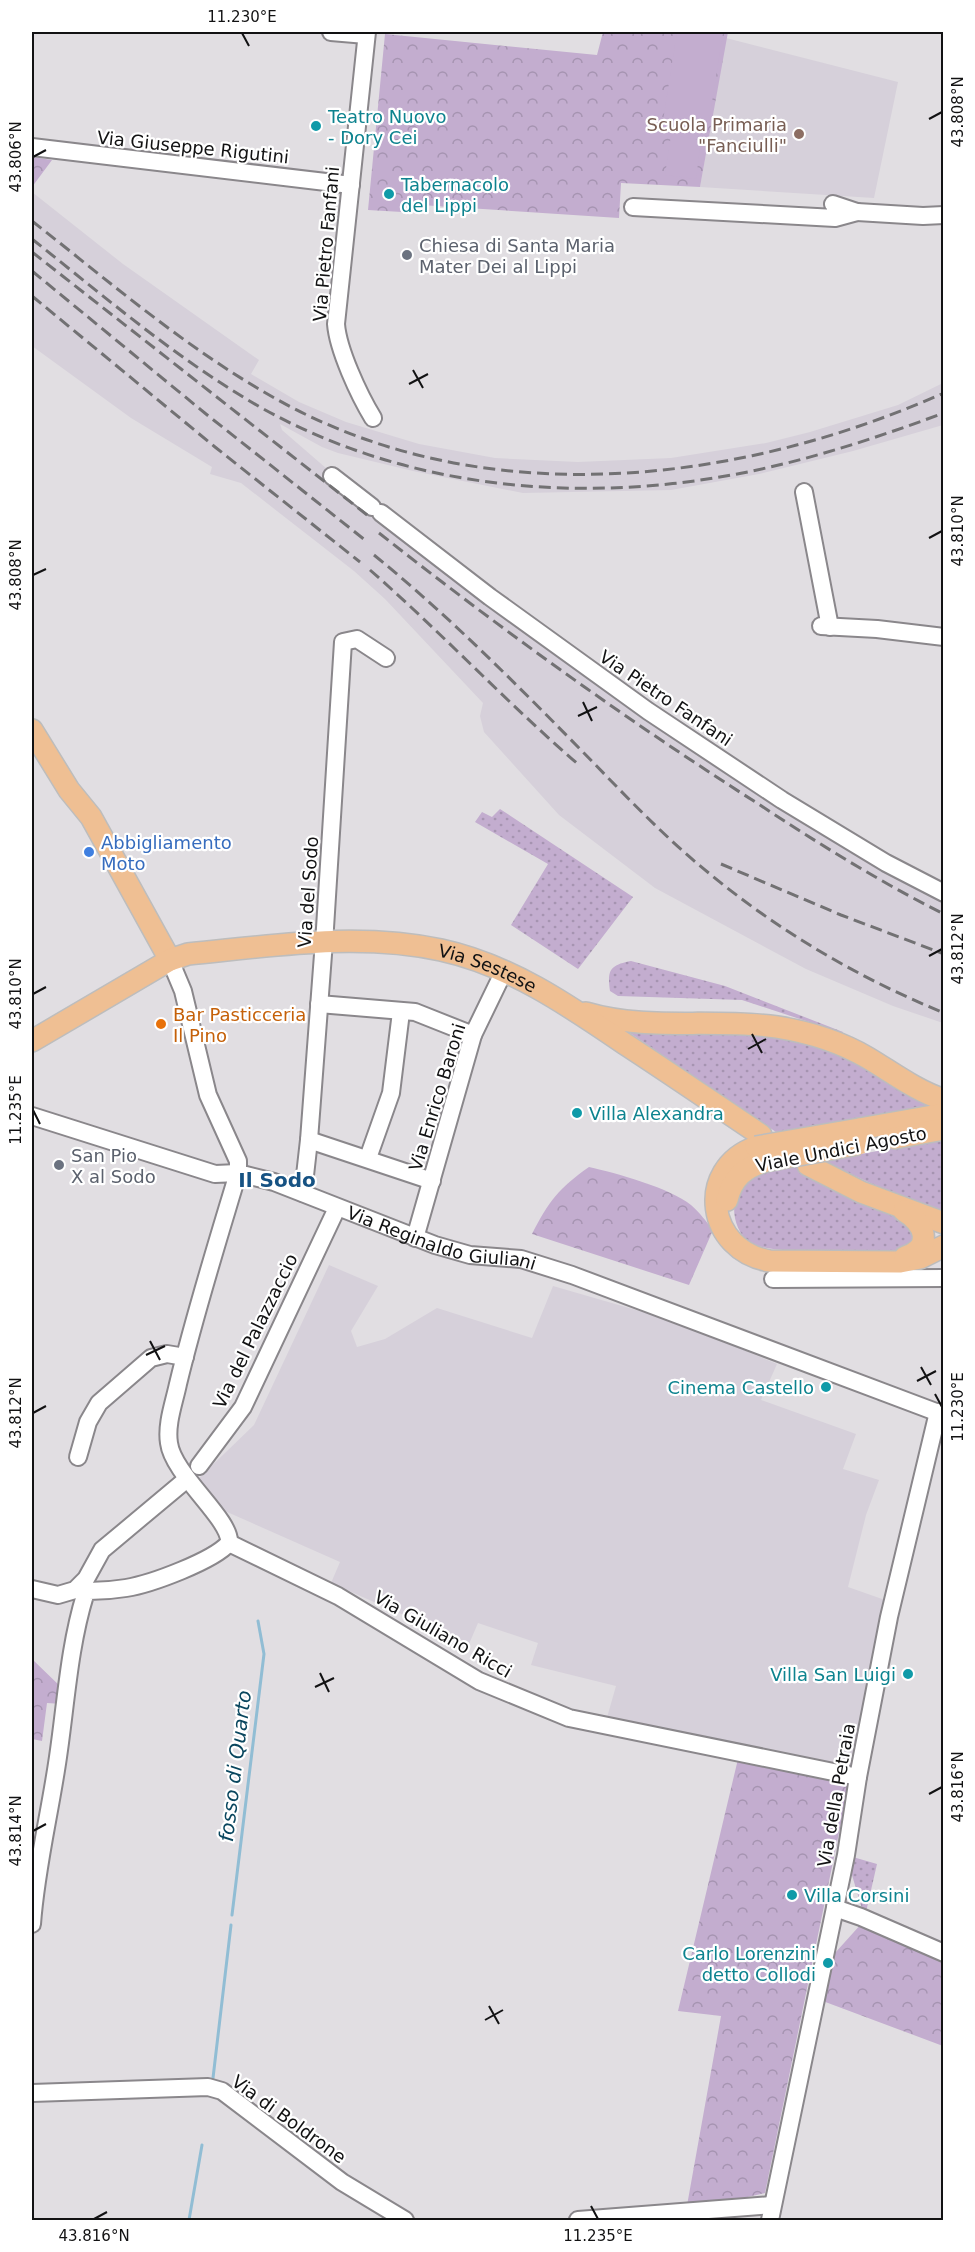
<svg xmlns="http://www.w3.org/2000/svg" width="975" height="2252" viewBox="0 0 975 2252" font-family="'DejaVu Sans',sans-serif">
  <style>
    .built { fill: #d6d0da }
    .grass { fill: url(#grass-dots) }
    .forest { fill: url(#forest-crowns) }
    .garden { fill: #c3adcf }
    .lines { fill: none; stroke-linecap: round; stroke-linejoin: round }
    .stream { stroke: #91bdd4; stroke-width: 3 }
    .minor-casing { stroke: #8a878b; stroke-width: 20 }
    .major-casing { stroke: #bdbdbd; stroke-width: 24 }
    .minor { stroke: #fff; stroke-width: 16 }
    .major { stroke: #efbf93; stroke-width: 21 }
    .rail { stroke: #727173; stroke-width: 3; stroke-dasharray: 12 6; stroke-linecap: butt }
    .major-bridge-casing { stroke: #bdbdbd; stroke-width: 24; stroke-linecap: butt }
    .major-bridge { stroke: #efbf93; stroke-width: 21 }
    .ticks { fill: none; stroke: #121213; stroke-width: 2 }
    .culture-dot { fill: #0f9aa8; stroke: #fff; stroke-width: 2 }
    .education-dot { fill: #8d6e63; stroke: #fff; stroke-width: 2 }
    .worship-dot { fill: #6b7280; stroke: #fff; stroke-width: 2 }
    .shop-dot { fill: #3f7fe0; stroke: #fff; stroke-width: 2 }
    .food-dot { fill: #e8710a; stroke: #fff; stroke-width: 2 }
    .labels { text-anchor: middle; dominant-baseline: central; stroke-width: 4.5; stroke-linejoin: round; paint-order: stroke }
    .culture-label { font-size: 18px; fill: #0d838f; stroke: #fff; text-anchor: start }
    .education-label { font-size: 18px; fill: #785e54; stroke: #fff; text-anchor: end }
    .street-label { font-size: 18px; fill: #121213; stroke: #fff }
    .worship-label { font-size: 18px; fill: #5b616d; stroke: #fff; text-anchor: start }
    .shop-label { font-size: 18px; fill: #366cbe; stroke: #fff; text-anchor: start }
    .food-label { font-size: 18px; fill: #c56008; stroke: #fff; text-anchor: start }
    .neighbourhood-label { font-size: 20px; font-weight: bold; fill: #165283; stroke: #fff }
    .water-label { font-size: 20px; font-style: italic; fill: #09465e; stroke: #fff }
    .neatline { fill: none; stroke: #121213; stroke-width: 2 }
    .ticks-label { font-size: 15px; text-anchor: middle; fill: #121213 }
  </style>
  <defs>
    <pattern id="grass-dots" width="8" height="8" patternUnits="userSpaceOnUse" patternTransform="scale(1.5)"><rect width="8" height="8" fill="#c3adcf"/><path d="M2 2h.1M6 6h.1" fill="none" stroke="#a694b1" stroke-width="1.8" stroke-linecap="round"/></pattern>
    <pattern id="forest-crowns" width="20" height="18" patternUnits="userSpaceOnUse" patternTransform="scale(1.5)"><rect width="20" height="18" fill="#c3adcf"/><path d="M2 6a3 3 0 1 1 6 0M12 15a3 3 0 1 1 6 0" fill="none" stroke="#a694b1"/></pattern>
  </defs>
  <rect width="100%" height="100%" fill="#e1dee2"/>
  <path class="built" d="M726,38L898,82L874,198L700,187Z
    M32,192L123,264L259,360L251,374L299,402L346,422L419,444L495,458L578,462L671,458L766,443L810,432L898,405L943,383V425L853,451L759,474L671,490L523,493L413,471L338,453L322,447L280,424L282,430L364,501L565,649L780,793L943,893V1023L893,1006L806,969L655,888L559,815L484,732L480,716L483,703L385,599L354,571L241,483L210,474L212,467L131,418L32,346Z
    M329,1265L378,1286L351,1331L357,1347L385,1339L437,1308L532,1338L553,1286L674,1321L777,1364L761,1400L856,1434L843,1469L879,1480L866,1515L848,1587L885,1600L849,1779L604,1728L616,1686L531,1665L538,1643L478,1623L469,1644L331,1583L340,1562L218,1508L197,1480L254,1425Z"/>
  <path class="grass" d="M500,809L633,897L578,969L511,925L548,864L475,822L482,812L492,817Z
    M631,961L725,986L843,1032L841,1036L809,1022L742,1000L618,996L610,991C607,970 610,965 631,961Z
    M621,1027L739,1030L810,1041L845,1054L936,1105L776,1132Z
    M943,1139V1211L898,1196L823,1161Z
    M797,1167L845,1195L908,1221L917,1235L908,1250C875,1250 775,1257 751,1243C736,1234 732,1214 735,1198C740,1172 776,1171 797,1167Z
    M846,1855L877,1864L866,1912H863Z"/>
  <path class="forest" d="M603,32H728L700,187L621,183L619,218L405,204L402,212L368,210L385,34L597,55Z
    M32,157L52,160L32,187Z
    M589,1167C616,1173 670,1188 691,1205C700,1213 706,1221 713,1230L689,1285L532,1234C549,1201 559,1188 589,1167Z
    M32,1659L63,1689L62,1704L47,1703L42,1741L32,1739Z
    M738,1759L849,1784L765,2193L686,2211L721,2016L678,2011Z
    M862,1923L943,1960V2046L820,2000L826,1963Z"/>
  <path class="garden" d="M677,32H723L707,134L662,127Z
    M671,135L701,140L696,179L665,175Z"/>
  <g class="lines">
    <path class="stream" d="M232,1915L264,1654L258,1621
      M213,2078L231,1925
      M189,2220L202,2145"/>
    <defs>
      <g id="minor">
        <path d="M331,32L366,35"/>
        <path d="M367,32L336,324C338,350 359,395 373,418"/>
        <path d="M32,147L351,185"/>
        <path d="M633,207L835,218L857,212L833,204"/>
        <path d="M857,212L923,216L944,215"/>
        <path d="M332,476L372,507"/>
        <path d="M804,492L830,627"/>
        <path d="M381,513L490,597L648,711L782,800L886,863L944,893"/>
        <path d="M821,626L877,629L944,637"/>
        <path id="s1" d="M170,960L183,991L208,1095L238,1161V1173L274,1182L435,1245L470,1255L521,1259L572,1275L944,1415"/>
        <path d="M319,1004L415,1012L473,1035"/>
        <path d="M32,1116L215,1174L238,1173C217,1243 195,1313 178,1384C174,1403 166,1424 169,1443C173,1475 232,1520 229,1543C213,1561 151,1584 126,1588C114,1590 101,1591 89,1591L85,1595C69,1647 66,1703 58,1757C50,1813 36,1868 32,1924"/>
        <path d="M309,1140L432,1181"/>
        <path d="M368,1158L391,1093L401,1012"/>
        <path d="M303,1193L309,1140L325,928L343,642L357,639L386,658"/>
        <path d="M415,1238L473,1035L504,971"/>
        <path d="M773,1279L944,1278"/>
        <path d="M78,1457L88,1422L99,1403L151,1358L167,1354L185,1357"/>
        <path d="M199,1466L243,1407L337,1208"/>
        <path d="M229,1543L338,1596L479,1681L569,1718L858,1777"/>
        <path d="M32,1589L58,1595L75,1590L86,1579L102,1550L187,1479"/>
        <path d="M835,1908L861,1917L944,1953"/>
        <path d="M32,2093L208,2087L222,2091L342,2182L405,2220"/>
        <path d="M578,2220L772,2205"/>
        <path d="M770,2220L846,1855L858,1777L889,1617L938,1412"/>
      </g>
      <g id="major">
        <path d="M32,730L69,790L91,817L170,960"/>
        <path d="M586,1013C647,1031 714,1018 777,1027C808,1032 841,1042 868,1058C893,1073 915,1090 944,1100"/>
        <path id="s2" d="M32,1041L170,960L188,954C270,946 358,932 441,950C510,965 568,1005 625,1044C671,1074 716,1105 761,1135"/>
        <path d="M859,1129L944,1114"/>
        <path d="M895,1138L944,1129"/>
        <path d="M756,1147C695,1169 707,1251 770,1261L900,1262L920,1258L944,1246"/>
        <path d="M808,1165L861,1192L944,1223"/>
        <path d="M727,1200C732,1178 745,1167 766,1161"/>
        <path d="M904,1211C925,1223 934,1248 905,1257"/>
      </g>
    </defs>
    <use href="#minor" class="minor-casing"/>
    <use href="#major" class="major-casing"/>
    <use href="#minor" class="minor"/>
    <use href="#major" class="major"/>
    <path class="rail" d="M32,221C115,286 196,357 291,407C494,513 741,483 944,393
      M32,239C105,297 178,360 260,407C420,497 612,507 787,463C840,450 892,432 944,413
      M32,252L371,518
      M32,271L206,414L365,540
      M32,296L215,447L360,562
      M379,533C502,630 628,721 760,805C819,844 880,882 944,914
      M374,555C448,615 515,683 582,751C623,793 664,837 710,874C780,932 859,978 944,1013
      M370,570C442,633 507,703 579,765
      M721,864L841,915L944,954"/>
    <defs>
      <path id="major-bridge" d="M756,1147L859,1129
        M766,1161L859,1144"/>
    </defs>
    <use href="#major-bridge" class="major-bridge-casing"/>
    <use href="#major-bridge" class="major-bridge"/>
  </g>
  <path class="ticks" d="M242,33L249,46M929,119L942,112M33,157L46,150M413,370L423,388M409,384L428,374M929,538L942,531M33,575L46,569M583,702L592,721M578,716L597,707M929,956L942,949M33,994L46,987M752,1034L762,1053M748,1049L766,1039M33,1110L40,1124M150,1341L160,1360M146,1355L165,1346M921,1367L931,1385M917,1381L936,1371M935,1394L942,1407M33,1413L46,1406M320,1673L329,1692M315,1687L334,1678M929,1794L942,1787M33,1831L46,1824M489,2006L499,2024M485,2020L503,2010M591,2206L598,2219M94,2219L107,2212"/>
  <g class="culture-dot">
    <circle cx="316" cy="126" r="6"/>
    <circle cx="389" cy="194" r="6"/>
    <circle cx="577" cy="1113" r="6"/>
    <circle cx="826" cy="1387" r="6"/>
    <circle cx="908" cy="1674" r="6"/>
    <circle cx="792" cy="1895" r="6"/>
    <circle cx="828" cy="1963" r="6"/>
  </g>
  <circle class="education-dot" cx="799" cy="134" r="6"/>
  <g class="worship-dot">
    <circle cx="407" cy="255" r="6"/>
    <circle cx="59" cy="1165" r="6"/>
  </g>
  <circle class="shop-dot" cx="89" cy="852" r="6"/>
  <circle class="food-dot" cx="161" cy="1024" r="6"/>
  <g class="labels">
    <g class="culture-label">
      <text x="328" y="116">Teatro Nuovo<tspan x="328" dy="21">- Dory Cei</tspan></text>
      <text x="401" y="184">Tabernacolo<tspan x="401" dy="21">del Lippi</tspan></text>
      <text x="589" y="1113">Villa Alexandra</text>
      <text x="814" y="1387" text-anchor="end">Cinema Castello</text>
      <text x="896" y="1674" text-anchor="end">Villa San Luigi</text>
      <text x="804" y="1895">Villa Corsini</text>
      <text x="816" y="1953" text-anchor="end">Carlo Lorenzini<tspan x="816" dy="21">detto Collodi</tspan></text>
    </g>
    <g class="education-label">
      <text x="787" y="124">Scuola Primaria<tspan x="787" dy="21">"Fanciulli"</tspan></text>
    </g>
    <g class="street-label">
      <text transform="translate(193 147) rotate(6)">Via Giuseppe Rigutini</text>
      <text transform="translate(326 244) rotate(-85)">Via Pietro Fanfani</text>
      <text transform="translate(666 698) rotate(34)">Via Pietro Fanfani</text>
      <text transform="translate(308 892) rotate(-86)">Via del Sodo</text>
      <text stroke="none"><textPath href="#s2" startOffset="483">Via Sestese</textPath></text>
      <text transform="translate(437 1097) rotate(-73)">Via Enrico Baroni</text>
      <text transform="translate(841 1149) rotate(-11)">Viale Undici Agosto</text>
      <text stroke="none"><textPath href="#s1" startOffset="440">Via Reginaldo Giuliani</textPath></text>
      <text transform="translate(255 1331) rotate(-64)">Via del Palazzaccio</text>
      <text transform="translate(443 1634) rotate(30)">Via Giuliano Ricci</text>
      <text transform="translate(836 1795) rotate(-80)">Via della Petraia</text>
      <text transform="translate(289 2119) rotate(36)">Via di Boldrone</text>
    </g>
    <g class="worship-label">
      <text x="419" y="245">Chiesa di Santa Maria<tspan x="419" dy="21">Mater Dei al Lippi</tspan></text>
      <text x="71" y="1155">San Pio<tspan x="71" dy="21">X al Sodo</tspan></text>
    </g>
    <g class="shop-label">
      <text x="101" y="842">Abbigliamento<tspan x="101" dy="21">Moto</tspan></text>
    </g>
    <g class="food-label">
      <text x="173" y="1014">Bar Pasticceria<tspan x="173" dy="21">Il Pino</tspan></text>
    </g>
    <g class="neighbourhood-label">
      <text x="277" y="1180">Il Sodo</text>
    </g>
    <g class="water-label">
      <text transform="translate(235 1766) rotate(-83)">fosso di Quarto</text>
    </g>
  </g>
  <rect width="975" height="2252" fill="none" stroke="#ffffff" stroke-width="66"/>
  <rect x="33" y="33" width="909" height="2186" class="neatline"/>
  <g class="ticks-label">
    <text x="242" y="22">11.230°E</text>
    <text transform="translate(958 112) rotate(-90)" y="5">43.808°N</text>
    <text transform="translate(16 157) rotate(-90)" y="5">43.806°N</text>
    <text transform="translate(958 531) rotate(-90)" y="5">43.810°N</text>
    <text transform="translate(16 575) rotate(-90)" y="5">43.808°N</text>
    <text transform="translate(958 949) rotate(-90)" y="5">43.812°N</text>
    <text transform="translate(16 994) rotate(-90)" y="5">43.810°N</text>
    <text transform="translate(16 1110) rotate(-90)" y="5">11.235°E</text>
    <text transform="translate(958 1407) rotate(-90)" y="5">11.230°E</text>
    <text transform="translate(16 1413) rotate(-90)" y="5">43.812°N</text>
    <text transform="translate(958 1787) rotate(-90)" y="5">43.816°N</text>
    <text transform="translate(16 1831) rotate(-90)" y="5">43.814°N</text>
    <text x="94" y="2241">43.816°N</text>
    <text x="598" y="2241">11.235°E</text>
  </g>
</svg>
